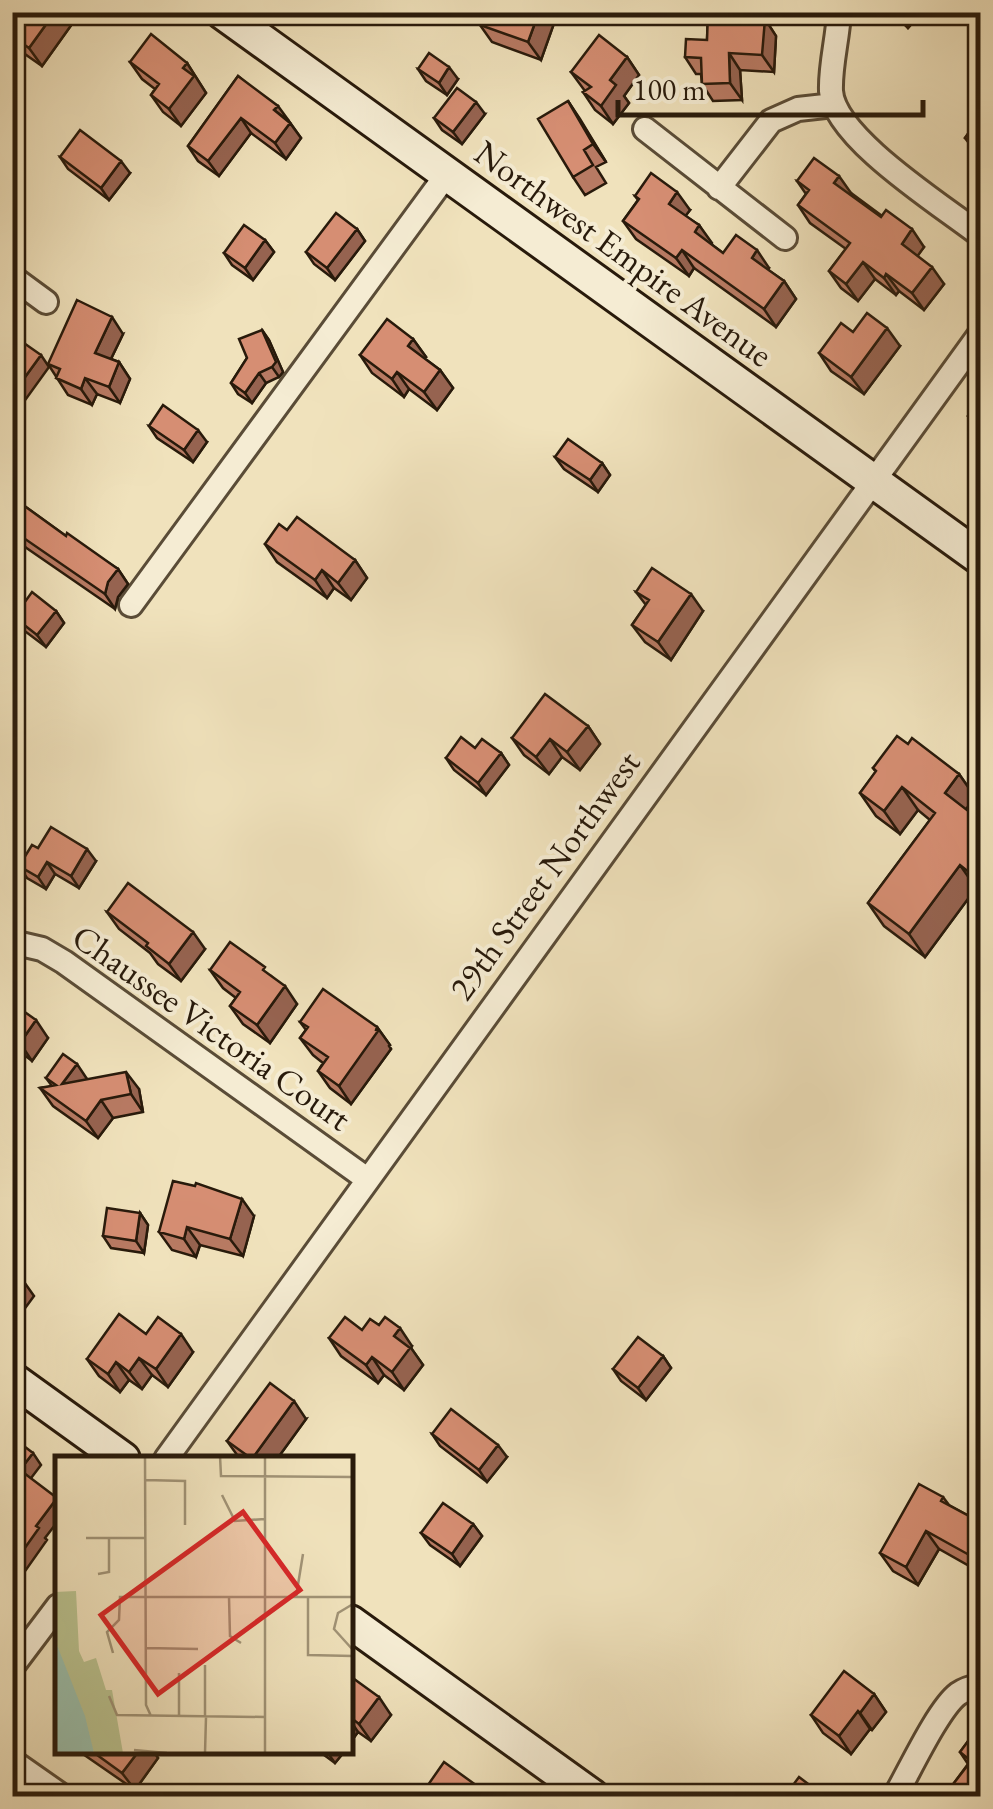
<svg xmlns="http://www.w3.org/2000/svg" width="993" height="1809" viewBox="0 0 993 1809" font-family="'EB Garamond',serif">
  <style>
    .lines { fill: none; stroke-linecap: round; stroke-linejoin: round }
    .street-casing { stroke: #5a4c37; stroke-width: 28 }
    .secondary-casing { stroke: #281a0b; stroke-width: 38 }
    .street { stroke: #f5ecd3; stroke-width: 22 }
    .secondary { stroke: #f5ecd3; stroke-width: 32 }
    .wall { fill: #b87a63; stroke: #281a0b; stroke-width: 2.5 }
    .shaded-wall { fill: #966350; stroke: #281a0b; stroke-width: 2.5 }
    .building { fill: #d68e73; stroke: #281a0b; stroke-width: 2.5 }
    .labels { text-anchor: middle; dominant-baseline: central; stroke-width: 8; stroke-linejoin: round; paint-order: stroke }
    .street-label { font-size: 35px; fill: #281a0b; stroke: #f5ecd3 }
    .inset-road { fill: none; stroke: #a09275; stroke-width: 2.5 }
    .view { fill: #d62828; fill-opacity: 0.15; stroke: #d62828; stroke-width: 5 }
    .inset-edge { fill: none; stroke: #281a0b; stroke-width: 5 }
  </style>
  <rect width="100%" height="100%" fill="#f0e2bc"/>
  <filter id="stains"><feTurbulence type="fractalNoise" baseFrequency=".002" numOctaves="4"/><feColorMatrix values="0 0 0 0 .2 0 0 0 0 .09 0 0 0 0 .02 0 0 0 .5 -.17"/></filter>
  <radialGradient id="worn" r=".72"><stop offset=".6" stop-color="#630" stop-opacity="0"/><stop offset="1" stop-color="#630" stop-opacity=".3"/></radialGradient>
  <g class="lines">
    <defs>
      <path id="street" d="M839,12C838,38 830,65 831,91C834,138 943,206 980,235
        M645,129L785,238
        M719,188L771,121L798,109L834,105
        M12,277L46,302
        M131,605L447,174
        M12,942L42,949L64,962L367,1179
        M166,1459L980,334
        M12,1667L58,1606
        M12,1761L62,1796
        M895,1796C909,1772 938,1709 958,1694C965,1689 973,1687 980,1686"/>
      <path id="secondary" d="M222,12L980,558
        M12,1379L123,1459
        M350,1622L592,1796"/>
    </defs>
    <use href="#street" class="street-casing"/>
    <use href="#secondary" class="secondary-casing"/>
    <use href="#street" class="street"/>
    <use href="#secondary" class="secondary"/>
  </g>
  <path class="wall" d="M25,12H92L85,23L77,17L42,66L22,52L12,38V30Z
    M484,12H558L541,60L492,42L480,25Z
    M708,12H765V19L776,36L774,72L740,70L742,100L713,101L702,84L701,74H696L685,57L707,40Z
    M891,12H922L908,28Z
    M627,57L639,75L624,96L629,103L613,124L595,110L583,92L585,91L571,72Z
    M130,62L187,63L206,93L181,126L163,112L151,95L155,89L142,79Z
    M418,69L458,79L447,95L426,81Z
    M238,76L289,121L301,138L286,159L251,133L219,176L198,161L188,146Z
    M568,101L606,162L596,167L606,183L585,195L573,177Z
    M485,114L462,144L442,130L434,118Z
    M980,117V158L965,138Z
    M60,157L130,173L109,200L68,169Z
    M797,181L851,193L924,247L917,256L944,284L924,310L899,291L896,295L875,279L858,301L841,288L829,271L846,249L810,223L798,205L806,194Z
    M635,196L690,210L685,216L699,225L711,244L723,253L769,268L768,270L784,281L796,299L776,327L694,268L689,276L636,239L623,221L638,200Z
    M357,229L365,241L335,280L314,264L306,252Z
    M265,240L274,252L253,280L232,265L224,253Z
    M262,330L269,340L283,372L279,377L266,383L252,403L238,394L231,383L247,358Z
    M853,332L900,346L864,394L831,371L819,353Z
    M123,334L111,359L119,362L130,379L120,403L97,394L92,405L68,395L48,364Z
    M413,339L426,357L424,358L440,370L453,388L437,410L409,389L404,397L372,373L360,355Z
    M980,385V434L968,416L976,404L972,397Z
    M149,426L207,442L193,462L157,438Z
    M555,457L602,463L610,475L598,492L564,469Z
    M12,497L66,536L118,569L128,584L118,597L115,609L25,547L21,553L12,547Z
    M287,530L355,560L367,578L351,600L334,588L327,598L277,562L265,544Z
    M636,592L703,611L671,660L645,642L632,625L646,605Z
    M56,611L64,623L46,647L22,629L14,617Z
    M588,726L600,744L580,770L562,757L549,774L524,755L512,738Z
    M908,744L959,774L975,797L966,809L980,820V892L976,888L925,957L884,926L868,903L930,820L918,810L900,834L876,816L860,793L876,772L873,768Z
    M475,748L501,753L509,765L486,795L454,770L446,758Z
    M38,848L96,861L79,888L55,874L46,889L27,878L19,866Z
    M107,912L205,949L181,981L158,964L150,953L119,929Z
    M210,970L271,976L297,1004L270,1043L243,1024L230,1006L236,998L223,988Z
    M12,1003L48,1038L32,1061L23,1054L12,1068Z
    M300,1022L377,1027L390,1045L389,1046L391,1049L351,1104L330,1088L318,1071L323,1063L313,1055L300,1038L306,1030Z
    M46,1078L87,1079L139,1089L143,1112L113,1118L98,1138L53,1106L40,1088L52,1086Z
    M140,1213L148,1225L144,1253L111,1248L103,1236Z
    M254,1216L243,1256L200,1245L196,1257L172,1250L159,1232Z
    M362,1330L412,1346L411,1348L423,1365L404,1390L384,1375L378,1383L341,1356L329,1338Z
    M146,1334L193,1352L168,1387L152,1375L142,1389L129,1380L120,1392L99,1376L87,1359Z
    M663,1356L671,1368L646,1400L621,1381L613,1369Z
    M306,1419L277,1459H240L227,1441Z
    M432,1434L507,1457L487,1482L440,1446Z
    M943,1497L949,1505L980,1522V1572L939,1549L918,1585L893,1571L880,1553Z
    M473,1524L482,1536L460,1566L430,1545L421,1533Z
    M350,1676L391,1715L371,1741L358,1732L350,1743Z
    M874,1694L886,1712L872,1730L870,1729L851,1754L823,1733L811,1715Z
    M980,1725V1796L962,1795L954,1783L968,1764L960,1752Z
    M80,1752H154L158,1758L135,1790Z
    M320,1752H344L335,1763Z"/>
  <path class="shaded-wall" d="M55,12H73L77,17L42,66L29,48Z
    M78,12H92L85,23Z
    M539,12H558L541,60L528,42Z
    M752,12H765V19L776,36L774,72L762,55L752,19Z
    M902,12H922L908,28L899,16Z
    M729,53L740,70L742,100L730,83Z
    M627,57L639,75L624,96L629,103L613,124L601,106L610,80Z
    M187,63L206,93L181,126L169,109L183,68Z
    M449,67L458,79L447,95L439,83Z
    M568,101L580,119L606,162L593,144Z
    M476,102L485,114L462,144L453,132Z
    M278,106L289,121L274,110Z
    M241,118L251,133L219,176L208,161Z
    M290,123L301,138L286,159L275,143Z
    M121,161L130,173L109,200L101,188Z
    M839,176L851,193L846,200L834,183Z
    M677,192L690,210L681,222L669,204Z
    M699,225L712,243L707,250L695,232Z
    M357,229L365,241L335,280L327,268Z
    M912,229L924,247L914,261L902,244Z
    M265,240L274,252L253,280L245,268Z
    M682,250L694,268L689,276L676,258Z
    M757,250L769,268L764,275L752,258Z
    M863,262L875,279L858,301L846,284Z
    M932,267L944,284L924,310L912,293Z
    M886,274L899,291L896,295L884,278Z
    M784,281L796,299L776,327L764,309Z
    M112,317L123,334L106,369L95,353Z
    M887,328L900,346L864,394L851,377Z
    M262,330L269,340L283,372L279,377L272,367Z
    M413,339L426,357L420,364L408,346Z
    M41,355L49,367L18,410L12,402V395Z
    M119,362L130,379L120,403L109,387Z
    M440,370L453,388L437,410L424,392Z
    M397,372L409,389L404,397L392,379Z
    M259,373L266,383L252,403L245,393Z
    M85,378L97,394L92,405L81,389Z
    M198,430L207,442L193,462L184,450Z
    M602,463L610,475L598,492L590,480Z
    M15,532L25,547L21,553L12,541V535Z
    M355,560L367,578L351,600L338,583Z
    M118,569L128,584L118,597L115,609L105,594L108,582Z
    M322,570L334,588L327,598L315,580Z
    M691,594L703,611L671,660L658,642Z
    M56,611L64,623L46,647L37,635Z
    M588,726L600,744L580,770L567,752Z
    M550,739L562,757L549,774L536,757Z
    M501,753L509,765L486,795L478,783Z
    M959,774L975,797L961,816L945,793Z
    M902,787L918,810L900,834L884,811Z
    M87,849L96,861L79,888L71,876Z
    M47,862L55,874L46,889L38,877Z
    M960,865L976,888L925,957L909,934Z
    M193,932L205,949L181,981L169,964Z
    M285,986L297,1004L270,1043L257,1025Z
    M36,1020L48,1038L32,1061L20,1043Z
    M377,1027L390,1045L389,1046L391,1049L351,1104L339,1086Z
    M12,1039L23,1054L12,1068Z
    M77,1064L89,1082L62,1084Z
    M126,1072L139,1089L143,1112L131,1094Z
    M101,1100L113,1118L98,1138L86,1121Z
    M242,1199L254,1216L243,1256L230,1239Z
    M140,1213L148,1225L144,1253L136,1241Z
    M187,1227L200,1245L196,1257L184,1239Z
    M22,1279L34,1296L17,1319L12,1312V1291Z
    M400,1328L412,1346L411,1348L423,1365L404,1390L392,1372L394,1336Z
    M181,1334L193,1352L168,1387L156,1369Z
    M663,1356L671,1368L646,1400L638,1388Z
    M372,1357L384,1375L378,1383L366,1365Z
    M139,1358L152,1375L142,1389L129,1372Z
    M116,1362L129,1380L120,1392L108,1374Z
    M294,1401L306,1419L277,1459H252Z
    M498,1445L507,1457L487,1482L479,1470Z
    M33,1453L41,1465L28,1482L20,1470Z
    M57,1498L58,1521L45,1538L47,1540L16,1584L12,1579V1566L36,1526Z
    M473,1524L482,1536L460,1566L452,1554Z
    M926,1531L939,1549L918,1585L906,1567Z
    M874,1694L886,1712L872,1730L860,1713Z
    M379,1697L391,1715L371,1741L359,1724Z
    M858,1711L870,1729L851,1754L839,1736Z
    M350,1720L358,1732L350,1743Z
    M138,1752H154L158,1758L135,1790L122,1773Z
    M327,1752H344L335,1763Z"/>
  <path class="building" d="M25,12H55L29,48L12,36V30Z
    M484,12H539L528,42L480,25Z
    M708,12H752V19H765L762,55L729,53L730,83L702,84L701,58L685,57L686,39L707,40Z
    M151,34L187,63L183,68L194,76L169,109L151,95L159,84L130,62Z
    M599,35L627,57L610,80L616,85L601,106L583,92L591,87L571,72Z
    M429,53L449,67L439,83L418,69Z
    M238,76L278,106L274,110L290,123L275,143L241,118L208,161L188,146Z
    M457,88L476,102L453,132L434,118Z
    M568,101L593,144L584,150L593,165L573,177L538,119Z
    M980,117V149L965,138Z
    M80,130L121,161L101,188L60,157Z
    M814,158L839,176L834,183L881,217L886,210L912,229L902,244L932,267L912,293L886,274L884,278L863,262L846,284L829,271L850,243L798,205L809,190L797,181Z
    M651,173L677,192L669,204L699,225L695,232L723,253L736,235L757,250L752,258L784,281L764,309L682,250L676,258L623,221L639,199L635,196Z
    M336,213L357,229L327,268L306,252Z
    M244,225L265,240L245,268L224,253Z
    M77,300L112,317L95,353L119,362L109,387L85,378L81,389L56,378L60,369L48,364Z
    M867,313L887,328L851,377L819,353L841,323L853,332Z
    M387,319L413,339L408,346L440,370L424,392L397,372L392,379L360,355Z
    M262,330L276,362L272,367L259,373L245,393L231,383L247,358L239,339Z
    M21,341L41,355L12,395V352Z
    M980,385V425L968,416L978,402L972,397Z
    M163,405L198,430L184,450L149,426Z
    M568,439L602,463L590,480L555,457Z
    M12,497L66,536L67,533L118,569L108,582L105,594L15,532L12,535Z
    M297,517L355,560L338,583L322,570L315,580L265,544L279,524L287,530Z
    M652,568L691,594L658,642L632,625L649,600L636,592Z
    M32,592L56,611L37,635L14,617Z
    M545,694L588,726L567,752L550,739L536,757L512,738Z
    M897,736L908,744L912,738L959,774L945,793L980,820V881L960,865L909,934L868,903L935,813L902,787L884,811L860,793L876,771L873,768Z
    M461,737L475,748L482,739L501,753L478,783L446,758Z
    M51,827L87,849L71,876L47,862L38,877L19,866L32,845L38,848Z
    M128,883L193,932L169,964L146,946L148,943L107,912Z
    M230,942L265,967L263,970L285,986L257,1025L230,1006L240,992L210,970Z
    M323,989L377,1027L376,1030L378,1031L339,1086L318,1071L328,1057L300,1038L308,1027L300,1022Z
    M12,1003L36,1020L20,1043L12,1038Z
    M63,1054L77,1064L62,1084L126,1072L131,1094L101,1100L86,1121L40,1088L56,1085L46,1078Z
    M173,1181L195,1186L196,1183L242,1199L230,1239L187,1227L184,1239L159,1232Z
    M107,1208L140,1213L136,1241L103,1236Z
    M12,1272L22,1279L12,1291Z
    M119,1314L146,1334L158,1317L181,1334L156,1369L139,1358L129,1372L116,1362L108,1374L87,1359Z
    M345,1317L362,1330L370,1319L379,1325L385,1317L400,1328L394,1336L410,1348L392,1372L372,1357L366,1365L329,1338Z
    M638,1337L663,1356L638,1388L613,1369Z
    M270,1383L294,1401L252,1459L227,1441Z
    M451,1409L498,1445L479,1470L432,1434Z
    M12,1437L33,1453L20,1470L57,1498L36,1526L39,1528L12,1566V1508L14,1506L12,1505Z
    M919,1484L943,1497L941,1501L980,1522V1561L926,1531L906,1567L880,1553Z
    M443,1503L473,1524L452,1554L421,1533Z
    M844,1671L874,1694L860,1713L858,1711L839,1736L811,1715Z
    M350,1676L379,1697L359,1724L350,1717Z
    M980,1725V1796H962L965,1792L954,1783L971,1761L960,1752Z
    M93,1752H138L122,1773Z
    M444,1762L491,1796H423L421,1795Z
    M799,1777L820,1793L817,1796H773L777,1791L785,1796Z
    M162,1786L176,1796H155Z"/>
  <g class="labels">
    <g class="street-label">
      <text transform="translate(624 253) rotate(36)">Northwest Empire Avenue</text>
      <text transform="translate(544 875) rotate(-54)">29th Street Northwest</text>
      <text transform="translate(212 1027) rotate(35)">Chaussee Victoria Court</text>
    </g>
  </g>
  <g transform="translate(55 1456)">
    <rect width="298" height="298" fill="#f0e2bc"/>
    <path d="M21,135L24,195L29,206L41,202L51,234H57L68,297H39L0,184V136Z" fill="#bac390"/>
    <path d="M0,184L30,260L39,297H0Z" fill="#9bbfab"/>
    <path class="inset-road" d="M90,0L91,249L96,260M165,0L166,20L298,21M210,0V297M90,24L130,25V69M167,39L180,65L210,63M31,82H90M43,118L54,116V82M174,141L175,180L186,187M241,141L248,98M253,141V199L298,200M298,148L283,157L279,173L298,194M91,192L143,193M58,197L52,176L64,164L65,141H298M54,240L62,259L210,261M124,261V217M150,261V209M79,294L112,297M150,297L151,261"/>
    <path class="view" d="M188,56L245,134L103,238L46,159Z"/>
    <rect width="298" height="298" class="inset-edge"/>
  </g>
  <rect width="993" height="1809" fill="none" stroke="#f0e2bc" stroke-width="50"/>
  <rect x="15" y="15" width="963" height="1779" fill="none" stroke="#281a0b" stroke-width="5"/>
  <rect x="25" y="25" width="943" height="1759" fill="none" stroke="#281a0b" stroke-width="2.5"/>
  <path d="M618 100v15h305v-15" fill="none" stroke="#281a0b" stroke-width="5"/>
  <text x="633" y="100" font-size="30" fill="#281a0b" stroke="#f5ecd3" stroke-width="8" paint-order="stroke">100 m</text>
  <rect width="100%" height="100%" filter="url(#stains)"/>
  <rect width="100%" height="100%" fill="url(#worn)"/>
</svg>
